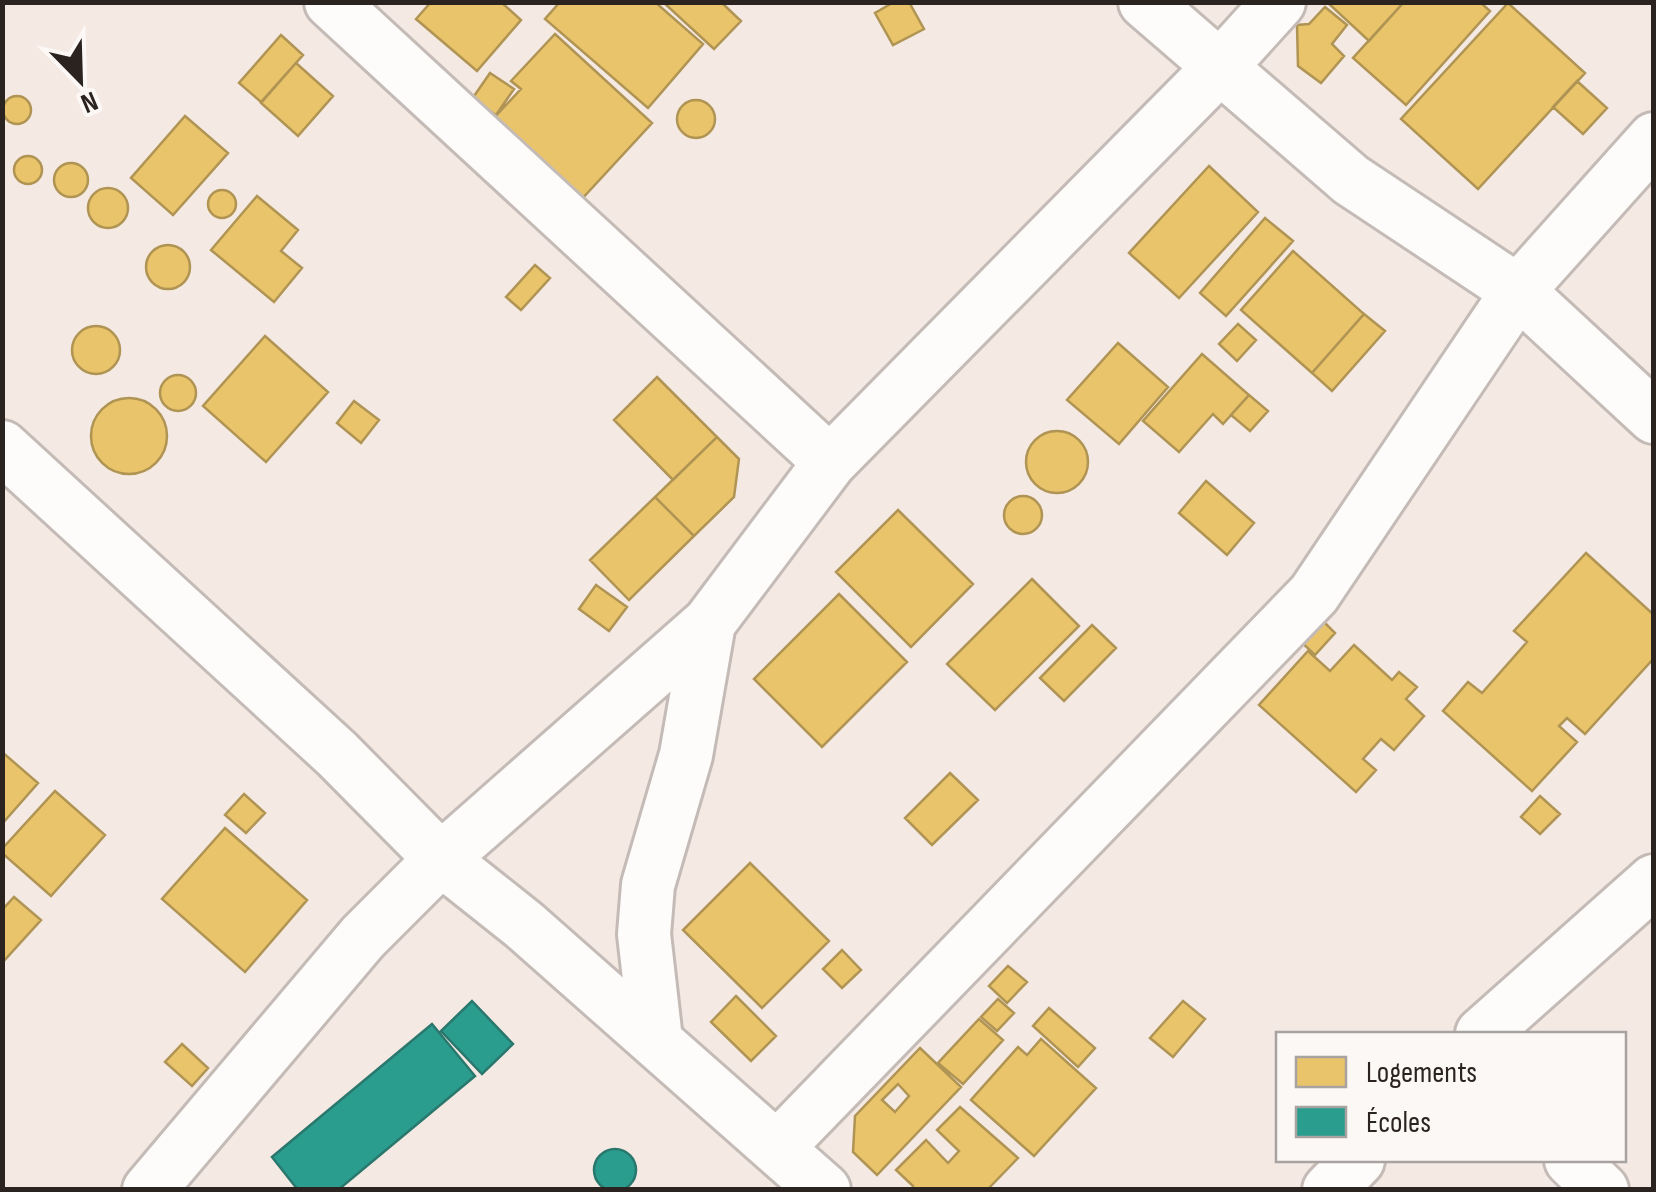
<svg xmlns="http://www.w3.org/2000/svg" width="1656" height="1192" viewBox="0 0 1656 1192" font-family="'Sofia Sans Condensed',sans-serif">
  <style>
    .homes { fill: #e9c46a; stroke: #b09454; stroke-width: 2.5; fill-rule: evenodd }
    .schools { fill: #2a9d8f; stroke: #2a786d; stroke-width: 2.5 }
    .lines { fill: none; stroke-linecap: round; stroke-linejoin: round }
    .minor-casing { stroke: #c4bbb6; stroke-width: 58 }
    .minor { stroke: #fdfcfb; stroke-width: 52 }
  </style>
  <rect width="100%" height="100%" fill="#f4e9e3"/>
  <path class="homes" d="M431,2H501L521,20L477,71L416,19Z
    M560,2H655L703,44L648,108L545,19Z
    M663,2H721L741,21L714,49Z
    M894,2H909L924,29L893,45L875,13Z
    M1327,2H1404L1369,41Z
    M1404,2H1480L1490,11L1406,105L1353,58Z
    M1508,3L1585,73L1478,189L1401,119Z
    M1325,7L1347,25L1332,44L1344,56L1321,83L1298,66L1297,25L1309,24Z
    M555,34L652,123L580,201L492,120L521,89L511,81Z
    M281,35L303,55L261,102L239,83Z
    M296,63L333,96L298,136L261,103Z
    M490,73L514,89L496,115L472,99Z
    M1577,81L1607,108L1583,134L1553,107Z
    M3 110a14 14 0 1 1 28 0a14 14 0 1 1-28 0Z
    M677 119a19 19 0 1 1 38 0a19 19 0 1 1-38 0Z
    M185,116L228,153L173,215L131,178Z
    M14 170a14 14 0 1 1 28 0a14 14 0 1 1-28 0Z
    M54 180a17 17 0 1 1 34 0a17 17 0 1 1-34 0Z
    M1209,166L1258,212L1179,298L1129,253Z
    M88 208a20 20 0 1 1 40 0a20 20 0 1 1-40 0Z
    M208 204a14 14 0 1 1 28 0a14 14 0 1 1-28 0Z
    M257,196L298,230L281,251L302,268L274,302L211,250Z
    M1265,218L1293,241L1226,316L1200,293Z
    M146 267a22 22 0 1 1 44 0a22 22 0 1 1-44 0Z
    M1293,251L1364,314L1312,373L1241,310Z
    M535,265L550,278L521,310L506,297Z
    M1364,314L1385,331L1332,391L1312,373Z
    M1238,324L1256,340L1237,361L1219,344Z
    M72 350a24 24 0 1 1 48 0a24 24 0 1 1-48 0Z
    M265,336L328,392L266,462L203,406Z
    M1118,343L1168,387L1119,444L1067,400Z
    M1202,354L1249,395L1223,424L1213,414L1179,452L1143,421Z
    M160 393a18 18 0 1 1 36 0a18 18 0 1 1-36 0Z
    M657,377L717,437L673,480L614,420Z
    M1249,395L1268,411L1250,431L1231,415Z
    M91 436a38 38 0 1 1 76 0a38 38 0 1 1-76 0Z
    M354,401L379,420L361,443L337,423Z
    M1026 462a31 31 0 1 1 62 0a31 31 0 1 1-62 0Z
    M717,437L739,459L734,497L694,536L655,497Z
    M1206,481L1254,523L1227,555L1179,513Z
    M1004 515a19 19 0 1 1 38 0a19 19 0 1 1-38 0Z
    M655,497L694,536L629,600L590,560Z
    M898,510L973,584L911,647L836,572Z
    M1586,553L1654,615V658L1585,734L1567,718L1559,726L1577,742L1532,791L1443,711L1468,682L1482,693L1527,642L1514,631Z
    M1032,579L1079,626L995,710L947,664Z
    M596,585L627,607L609,631L579,609Z
    M839,594L907,662L822,747L754,679Z
    M1320,618L1335,633L1315,655L1300,641Z
    M1092,625L1116,648L1064,701L1040,678Z
    M1354,645L1392,680L1399,672L1417,687L1406,699L1424,716L1394,750L1381,739L1363,759L1376,770L1356,792L1259,705L1308,651L1330,671Z
    M2,752L38,783L2,824Z
    M950,773L978,800L932,845L905,818Z
    M55,791L105,835L51,896L2,853V849Z
    M244,794L265,813L246,833L225,815Z
    M1540,796L1560,814L1540,834L1521,817Z
    M225,828L307,900L245,972L162,899Z
    M750,863L829,941L762,1008L683,930Z
    M14,897L41,920L2,963V910Z
    M842,950L861,970L842,988L823,969Z
    M1008,966L1027,982L1007,1003L989,986Z
    M736,996L776,1036L751,1061L711,1022Z
    M998,999L1014,1013L997,1031L981,1017Z
    M1183,1001L1205,1019L1173,1057L1150,1038Z
    M1049,1008L1095,1048L1078,1067L1033,1026Z
    M979,1019L1003,1040L963,1084L938,1063Z
    M1041,1039L1096,1088L1034,1156L971,1100L1018,1047L1027,1055Z
    M182,1044L208,1068L192,1086L165,1062Z
    M920,1048L961,1087L877,1175L853,1152L855,1116ZM898,1084L909,1096L895,1112L882,1100Z
    M960,1107L1018,1158L987,1190H910L913,1186L896,1170L926,1140L948,1163L959,1151L937,1130Z"/>
  <path class="schools" d="M472,1001L513,1044L482,1074L441,1031Z
    M432,1024L475,1076L338,1190H298L272,1157Z
    M594 1170a21 21 0 1 1 42 0a21 21 0 1 1-42 0Z"/>
  <g class="lines">
    <defs>
      <path id="minor" d="M331,2L830,462
        M1145,2L1351,180L1518,291L1654,417
        M2,447L337,754L441,859L524,925L824,1190
        M1482,1034L1654,881
        M656,1040L644,934L648,885L686,755L709,623
        M778,1147L1314,594L1518,291L1654,139
        M1571,1160L1602,1190
        M149,1190L363,937L441,859L709,623L830,462L1221,66L1279,2
        M1329,1190L1358,1160"/>
    </defs>
    <use href="#minor" class="minor-casing"/>
    <use href="#minor" class="minor"/>
  </g>
  <rect width="1656" height="1192" fill="none" stroke="#2a231f" stroke-width="10"/>
  <rect x="1276" y="1032" width="350" height="130" fill="#fcf8f6" stroke="#a8a3a0" stroke-width="2.5"/>
  <rect x="1296" y="1057" width="50" height="30" fill="#e9c46a" stroke="#a8a3a0" stroke-width="2.5"/>
  <text x="1366" y="1082" font-size="30" fill="#2a231f">Logements</text>
  <rect x="1296" y="1107" width="50" height="30" fill="#2a9d8f" stroke="#a8a3a0" stroke-width="2.5"/>
  <text x="1366" y="1132" font-size="30" fill="#2a231f">Écoles</text>
  <g transform="translate(80 80) rotate(157)" stroke="#fcf8f6" stroke-width="8" paint-order="stroke">
  <path d="M0-8L18 38L0 25L-18 38Z" fill="#2a231f"/>
  <text y="-15" font-size="28" font-weight="bold" text-anchor="middle" fill="#2a231f">N</text>
  </g>
</svg>
